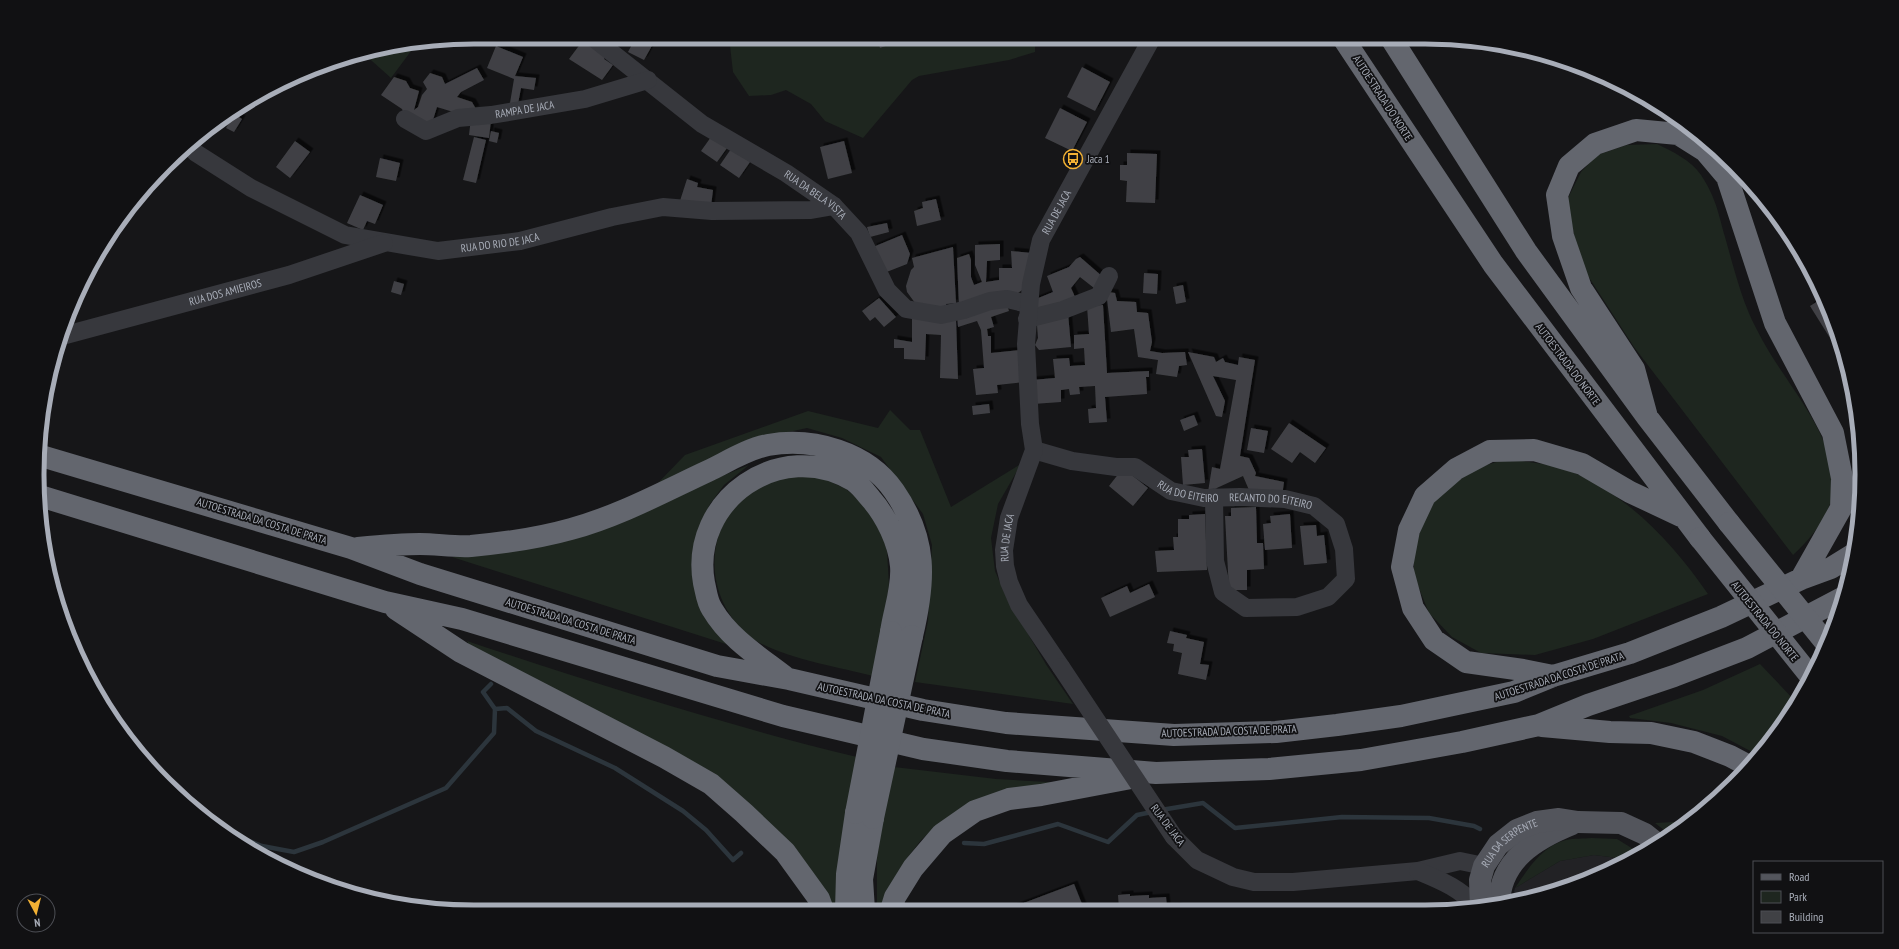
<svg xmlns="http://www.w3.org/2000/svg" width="1899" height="949" viewBox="0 0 1899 949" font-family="'PT Sans Narrow',sans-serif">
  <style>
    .built { fill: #222225 }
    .green { fill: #1e261f }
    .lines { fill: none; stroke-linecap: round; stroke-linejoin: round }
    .stream { stroke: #2c353c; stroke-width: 4.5 }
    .building { fill: #404145; filter: url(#shadow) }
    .minor { stroke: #37383d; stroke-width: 18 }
    .major { stroke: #53555c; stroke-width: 22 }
    .highway { stroke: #63666e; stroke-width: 22 }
    .minor-bridge { stroke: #37383d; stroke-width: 18 }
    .highway-bridge { stroke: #63666e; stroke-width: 22 }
    .labels { text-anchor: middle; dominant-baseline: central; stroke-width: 3.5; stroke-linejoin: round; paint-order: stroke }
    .street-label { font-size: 11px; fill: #a8adb8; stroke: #111113 }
    .poi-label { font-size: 11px; fill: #a8adb8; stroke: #111113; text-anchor: start }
    .rim { fill: none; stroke: #a8adb8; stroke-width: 5 }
  </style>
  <defs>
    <filter id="shadow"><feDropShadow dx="3.5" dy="-3.5" stdDeviation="0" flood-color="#0009"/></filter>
  </defs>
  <rect width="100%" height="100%" fill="#161618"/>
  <path class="built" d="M1594,855L1626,859L1592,879L1512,900L1515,888L1560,861Z"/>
  <path class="green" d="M729,37L1030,38L1035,44V52L1009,60L919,76L912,80L863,138L825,121L811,104L786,90L771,95L749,96L733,72Z
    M417,43L391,78L363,53L389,45Z
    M1657,144C1673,152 1691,160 1701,175C1716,198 1718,212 1725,237C1733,265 1742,302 1756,328C1779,376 1823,418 1833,471C1839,504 1816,534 1793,555L1634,347L1588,276L1576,245L1567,200L1581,172L1597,155L1627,145Z
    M890,410L910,430H920L951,507L1021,464L998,504L991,538L995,571L1007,599L1047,666L1073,704L915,682L928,621L932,545L923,514L881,457L842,438L807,428L756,439L657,484L685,455L808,411L878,428Z
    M1506,459C1529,462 1555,464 1577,474C1633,500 1674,545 1708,594L1593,639L1535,655L1481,653L1452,637L1429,613L1414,576V548L1431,502L1474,469Z
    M749,465L724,485L710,504L701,523L726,644L452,557L722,476Z
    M801,473L825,479L846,489L869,508L881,526L887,551L889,586L873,676C838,667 776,657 749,636C708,602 702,540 739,501C742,498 745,493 749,490C758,485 789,477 801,473Z
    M467,641C596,684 725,725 857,757L841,910H828L782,834L469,645Z
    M1760,664L1796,702L1771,741L1758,755L1722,736L1671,723L1630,718L1629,716L1703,690Z
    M894,767L996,779L1066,783L935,828L921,840L908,857L885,910H877V859L881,829Z
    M1692,821L1669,834L1655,823Z
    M1591,838L1617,839L1638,852L1626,859L1594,855L1560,861L1515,888C1528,869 1542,846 1566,840C1574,838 1583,839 1591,838Z"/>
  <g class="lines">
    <path class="stream" d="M495,709L507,708L536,731L615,768L683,811L706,830L733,860L741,853
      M1161,810L1203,803L1235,828L1342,817L1429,818L1474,826L1480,829
      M221,830L262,846L294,852L323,842L446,788L494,733L495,709L483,692L491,684
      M964,843L984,844L1058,824L1108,842L1137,815L1152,812"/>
  </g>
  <path class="building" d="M636,37H646L654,42L644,60L628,52Z
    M868,37H889L891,44L880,48L877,38L869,40Z
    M584,39L606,55L604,59L613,65L602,80L569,59Z
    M496,46L523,57L515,76L536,78L534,90L521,88L518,104L510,103L514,79L487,68Z
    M1082,67L1110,82L1095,111L1067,97Z
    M477,68L484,80L461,92L457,97L472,102L476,109L463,115L437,107L432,123L406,118L402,109L381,95L394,77L406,81L410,88L419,91L414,110L418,107L422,95L427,89L423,82L430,73L442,77L445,84Z
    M1060,108L1087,122L1072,151L1045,138Z
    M234,114L242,119L234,132L226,128Z
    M471,118L491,120L489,138L469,135Z
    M491,131L499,133L497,143L489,141Z
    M474,137L486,140L476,183L463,180Z
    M711,137L727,148L717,162L701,151Z
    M295,141L310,152L290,178L276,167Z
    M844,141L852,173L828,179L820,147Z
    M731,149L750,162L739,178L720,165Z
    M1127,153L1157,154L1155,203L1126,202L1127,181L1120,180V165H1127Z
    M380,158L400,163L396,181L376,177Z
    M687,179L698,183L697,187L713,190L711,206L679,204Z
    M360,195L383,205L375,224L367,221L363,230L347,223Z
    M936,199L941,220L917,226L914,211L923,208L922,202Z
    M887,223L889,232L870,237L867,227Z
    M902,235L910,254L907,264L884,273L873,247Z
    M1000,244V260L987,261L986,282L999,280V268H1012L1011,251L1032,253L1025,288L1018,293L959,306L957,258L969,254L971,260V277L974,285L982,282L975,265V245Z
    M953,247L956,303L946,304L947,309L918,307L907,292L906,286L911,270L914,267L912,258Z
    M1080,257L1103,277L1094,288L1080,277L1071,288L1076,299L1038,315L1031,301L1053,292L1047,276L1069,267L1076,259Z
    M1144,273L1158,274L1157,294L1143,293Z
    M394,281L404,284L401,295L391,292Z
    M1183,285L1186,302L1176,304L1173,287Z
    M1108,292L1115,293L1117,301L1136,302L1137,312L1148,313L1152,342L1150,351L1162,353L1185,352L1187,365L1179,366L1177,377L1156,374L1158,360L1138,357L1134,329L1111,332L1107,299Z
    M879,298L896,317L884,327L875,317L870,321L862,311Z
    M1823,298L1839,334L1845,362L1810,306Z
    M1007,305L1009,311L991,317L994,327L987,329L988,336H991V353L1020,350L1024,382L997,385L998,393L976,395L973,369L984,368L981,330L977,321L958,327L957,314Z
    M1103,305L1107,373L1149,371V377H1146L1147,394L1105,397L1107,422L1089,423L1088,409L1096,408L1095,386L1079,387L1080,394L1070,395L1069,389L1061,390V402L1033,404L1032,380L1055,378L1053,359L1069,358L1070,366L1085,365L1084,348L1074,349V335L1089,334L1087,306Z
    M1068,313L1071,347L1039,350L1035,345L1038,338L1037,325Z
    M912,316L956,319L958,379L940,378L941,335L926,334L925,360L904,359V348H894V339L912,342Z
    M1188,352L1214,357L1216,362L1223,358L1225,362L1238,365L1239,357L1255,360L1240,456L1249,458L1256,473L1255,476L1284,482L1282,496L1249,490L1243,476L1208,492L1212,467L1220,469L1236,380L1213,376L1225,401L1222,417L1216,416Z
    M989,404L990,413L973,415L972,406Z
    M1194,415L1198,425L1184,431L1180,420Z
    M1289,423L1326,448L1315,463L1300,452L1292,463L1271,449Z
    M1251,428L1268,431L1264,453L1247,450Z
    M1202,449L1205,483L1183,485L1181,457H1189L1188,450Z
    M1123,468L1148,488L1133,506L1109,486Z
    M1256,507L1257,543H1263L1264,569L1247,570V590H1229L1225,516H1231V508Z
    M1205,514L1207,570L1157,572L1155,551L1174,550L1173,537H1178V519H1189V515Z
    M1290,514L1292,548L1265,550L1263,524L1271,523L1270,516Z
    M1316,525L1317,536L1324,535L1327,563L1304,565L1300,526Z
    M1149,584L1155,597L1110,617L1101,598L1127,586L1130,593Z
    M1170,631L1187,635L1186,638L1204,642L1200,664L1209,665L1206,680L1178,674L1182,653L1173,651L1174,644L1167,643Z
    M1571,879H1589L1571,884Z
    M1074,884L1084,909L1008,910V909Z
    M1130,894V896L1149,895V898L1166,897L1167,907L1178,906L1179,909H1119L1118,895Z"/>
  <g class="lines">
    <g class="minor">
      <path id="s1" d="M592,37L702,124L786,173L834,206L859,233L887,290L906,309L941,315L964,310L990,301L1007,299L1028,304"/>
      <path id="s2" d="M405,119L426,131L458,118L491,115L585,99L648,80"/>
      <path id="s3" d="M189,146L196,153L251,188L345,235L438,251L520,241L612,217L663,207L712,211L811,210L834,206"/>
      <path d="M1027,319L1063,310L1099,296L1109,276"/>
      <path id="s4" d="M62,336L289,275L384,243"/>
      <path id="s5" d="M1034,450L1072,461L1116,467H1135L1171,491L1204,498L1240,497L1285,499L1314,506L1336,524L1344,549L1346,579L1328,597L1297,607L1246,608L1223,592L1215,561L1214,497"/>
      <path id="s6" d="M1061,667L1019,605L1009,582L1005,566L1004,550L1009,518L1034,450L1030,424L1026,344L1031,284L1041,240L1152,38"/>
      <path d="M1174,837L1197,860L1233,877L1254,882H1293L1418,871L1460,861L1484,866"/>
      <path d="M1418,871C1442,881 1460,888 1478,908"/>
    </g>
    <g class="major">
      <path d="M1499,904C1500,860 1535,839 1572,824"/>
      <path id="s7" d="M1481,908L1480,880L1484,866L1498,845L1517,830L1537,822L1559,819L1578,822L1621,823L1645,834L1655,842"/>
    </g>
    <path class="highway" d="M1343,38L1493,264L1700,538
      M1391,38L1526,251L1647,417L1729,523
      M1647,417L1634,369L1581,288L1563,236L1557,195L1569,166L1595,144L1636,130L1678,134L1705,151L1727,177L1775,323L1833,433L1842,478L1841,508L1801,579
      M38,455L351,548L420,574L717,666L789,679L923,710L1006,723L1174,735L1276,732L1337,725L1401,716L1514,692L1553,676L1630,653L1721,617L1801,579L1831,568L1852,555
      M40,496L385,602L462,619L783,716L923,749L1007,761L1156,773L1269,769L1361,760L1462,742L1539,725L1588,705L1674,676L1747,648L1844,597
      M358,548C379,546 400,544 420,544C437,544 454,547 471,546C504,543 539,538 571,529C619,516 663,492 708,471C727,462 747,449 768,445C813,437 867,452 894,491C928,540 925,581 912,636
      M396,609L461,652L664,757L711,784L744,813L785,852L819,899L823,910
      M784,676C758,656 729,638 712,609C707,602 706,591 704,583C689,500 781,436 854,481C860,485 866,493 871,499C886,516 899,543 901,566C903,587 894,611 891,632
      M1553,676L1523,670L1466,662L1434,640L1413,608L1402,567L1409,530L1425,496L1456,469L1490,451L1534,450L1582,464L1630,492L1681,516
      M1542,726L1610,732L1651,733L1694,742L1730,756L1747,765
      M846,910L847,874L856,813
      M864,910L862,879L873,818
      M891,910L895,897L913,868L942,834L975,811L1009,799L1041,795L1131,778"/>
    <path class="minor-bridge" d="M1061,667L1174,837"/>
    <path class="highway-bridge" d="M1729,523L1826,643
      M1700,538L1811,677
      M856,813L891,632
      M873,818L912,636"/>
  </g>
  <defs>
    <symbol id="bus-ring" viewBox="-11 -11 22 22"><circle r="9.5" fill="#111113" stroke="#f2b134" stroke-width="1.5"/><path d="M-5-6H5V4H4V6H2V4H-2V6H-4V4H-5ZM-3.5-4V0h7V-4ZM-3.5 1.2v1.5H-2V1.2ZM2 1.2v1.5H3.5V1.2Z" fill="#f2b134"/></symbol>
  </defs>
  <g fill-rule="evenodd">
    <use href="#bus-ring" x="1062" y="148" width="22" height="22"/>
  </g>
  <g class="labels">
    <g class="street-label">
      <text transform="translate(1383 98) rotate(57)">AUTOESTRADA DO NORTE</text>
      <text stroke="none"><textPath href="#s2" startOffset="126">RAMPA DE JACA</textPath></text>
      <text stroke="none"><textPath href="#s1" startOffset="274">RUA DA BELA VISTA</textPath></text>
      <text stroke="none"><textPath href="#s6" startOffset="481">RUA DE JACA</textPath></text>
      <text stroke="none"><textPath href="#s3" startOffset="337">RUA DO RIO DE JACA</textPath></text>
      <text stroke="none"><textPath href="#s4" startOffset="169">RUA DOS AMIEIROS</textPath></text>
      <text transform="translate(1568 364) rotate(53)">AUTOESTRADA DO NORTE</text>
      <text stroke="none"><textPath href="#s5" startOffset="163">RUA DO EITEIRO</textPath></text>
      <text stroke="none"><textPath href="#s5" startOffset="247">RECANTO DO EITEIRO</textPath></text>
      <text transform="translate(262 521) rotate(17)">AUTOESTRADA DA COSTA DE PRATA</text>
      <text stroke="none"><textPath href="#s6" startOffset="145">RUA DE JACA</textPath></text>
      <text transform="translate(571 621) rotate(17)">AUTOESTRADA DA COSTA DE PRATA</text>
      <text transform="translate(1765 621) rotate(51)">AUTOESTRADA DO NORTE</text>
      <text transform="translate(1559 676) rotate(-18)">AUTOESTRADA DA COSTA DE PRATA</text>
      <text transform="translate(884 700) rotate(12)">AUTOESTRADA DA COSTA DE PRATA</text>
      <text transform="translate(1229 731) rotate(-2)">AUTOESTRADA DA COSTA DE PRATA</text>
      <text transform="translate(1168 825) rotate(53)">RUA DE JACA</text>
      <text stroke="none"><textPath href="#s7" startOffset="78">RUA DA SERPENTE</textPath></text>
    </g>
    <g class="poi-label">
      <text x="1087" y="159">Jaca 1</text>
    </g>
  </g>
  <path d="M0 0H1899V949H0ZM474 44H1425A430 430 0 0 1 1855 474V475A430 430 0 0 1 1425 905H474A430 430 0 0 1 44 475V474A430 430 0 0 1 474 44Z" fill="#111113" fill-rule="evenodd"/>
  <path class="rim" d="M474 44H1425A430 430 0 0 1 1855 474V475A430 430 0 0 1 1425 905H474A430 430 0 0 1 44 475V474A430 430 0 0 1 474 44Z"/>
  <rect x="1753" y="861" width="130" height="72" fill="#111113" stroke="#4d4f55"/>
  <rect x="1761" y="874" width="20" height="6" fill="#53555c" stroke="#4d4f55"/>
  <text x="1789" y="881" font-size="12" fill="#a8adb8">Road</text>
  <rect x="1761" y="891" width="20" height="12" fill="#1e261f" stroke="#4d4f55"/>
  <text x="1789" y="901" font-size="12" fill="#a8adb8">Park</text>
  <rect x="1761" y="911" width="20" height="12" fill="#404145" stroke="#4d4f55"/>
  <text x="1789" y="921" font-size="12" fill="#a8adb8">Building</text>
  <g transform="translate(36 913) rotate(173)"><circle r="19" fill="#111113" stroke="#4d4f55"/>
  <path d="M0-3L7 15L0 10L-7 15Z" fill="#f2b134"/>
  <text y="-6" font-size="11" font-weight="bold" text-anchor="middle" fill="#a8adb8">N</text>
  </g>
</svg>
